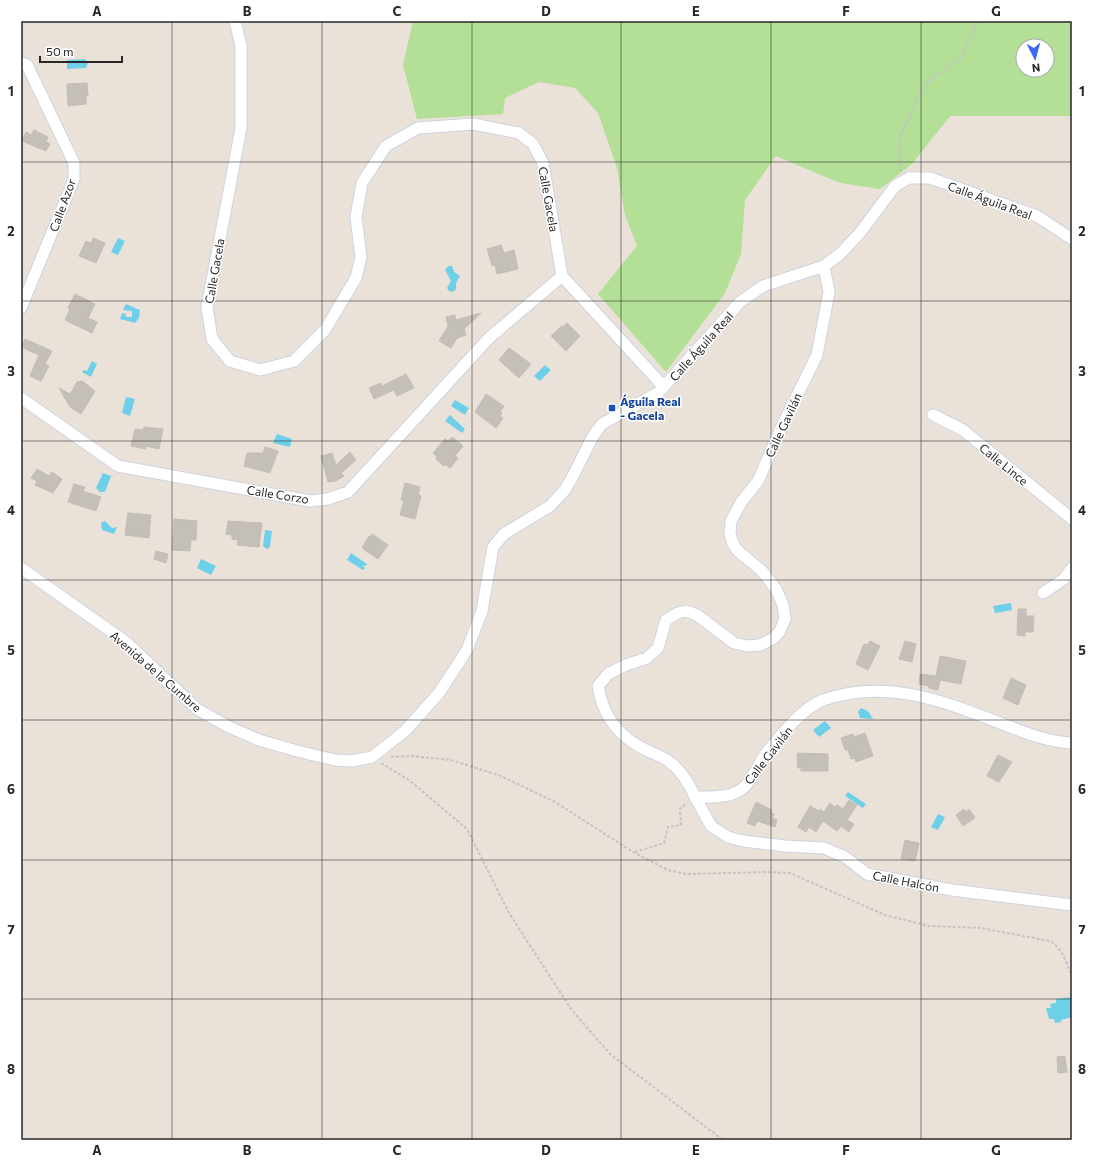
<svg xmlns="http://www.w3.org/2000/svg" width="1093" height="1161" viewBox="0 0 1093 1161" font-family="Commissioner,sans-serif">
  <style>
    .green { fill: #b3df96; fill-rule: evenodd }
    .water { fill: #6ecfe9 }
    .building { fill: #c5bfb9; stroke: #c4bdb3 }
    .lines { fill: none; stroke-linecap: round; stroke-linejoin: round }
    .minor-casing { stroke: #ced3e0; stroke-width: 13 }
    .path { stroke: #c3c3c3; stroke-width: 2; stroke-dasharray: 3 2; stroke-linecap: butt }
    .minor { stroke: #fff; stroke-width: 11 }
    .grid { fill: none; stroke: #272727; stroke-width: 1; stroke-opacity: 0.55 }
    .transit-dot { fill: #1a4fb4; stroke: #fff; stroke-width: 1.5 }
    .labels { text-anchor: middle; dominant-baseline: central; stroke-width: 3; stroke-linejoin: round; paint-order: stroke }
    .street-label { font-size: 12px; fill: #272727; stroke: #fff }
    .transit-label { font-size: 12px; font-weight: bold; fill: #164399; stroke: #fff; text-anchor: start }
    .neatline { fill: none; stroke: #272727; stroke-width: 1.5 }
    .grid-label { font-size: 13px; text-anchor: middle; font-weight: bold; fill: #272727 }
  </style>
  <rect width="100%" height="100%" fill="#eae2d9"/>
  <path class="green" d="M413,21H1072V116H950L912,164L880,189L840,183L776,156L745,200L741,254L725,293L666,372L598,294L637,246L625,215L617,168L598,113L575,88L539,82L505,98L503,114L417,119L403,65ZM1023,46H1047V70H1023Z"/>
  <path class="water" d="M85,59L88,63L86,68L67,69V60Z
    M118,238L125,241L118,255L111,252Z
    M448,266H452L454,272L460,276L456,283V289L453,292L449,291L447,288L451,281L445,270Z
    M126,304L140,310L139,318L135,323L120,319L122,313L126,314V317H132V311L123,310Z
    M92,361L97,364L91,377L82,372L84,370L87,371Z
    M545,365L551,370L540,381L534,376Z
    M126,397L135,399L130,416L122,413Z
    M455,400L469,408L465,415L451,406Z
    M450,415L465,429L462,433L445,421Z
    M277,434L292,439L290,447L273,443Z
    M103,473L111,476L105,492H100L96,488Z
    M105,521L112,528L117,527L114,534L102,530L101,523Z
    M265,530L272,531L270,547L267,549L263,546Z
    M351,553L367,564L366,566L362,565L365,568L363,570L347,560Z
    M201,559L216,566L211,575L197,568Z
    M1011,603L1012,610L995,613L993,606Z
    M861,708L868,711L873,719L860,718L858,712Z
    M825,721L831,728L819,737L813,730Z
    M848,792L866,804L863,808L845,796Z
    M938,814L945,817L938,830L931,827Z
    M1072,997V1017L1061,1020V1022L1055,1023L1054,1019H1049L1046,1008H1051L1050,1004L1056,1003V999Z"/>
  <path class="building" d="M87,83L88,96H86V104L68,106L67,84Z
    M34,130L48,137L46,142L50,144L46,151L22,141L26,132L31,135Z
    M93,238L105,243L96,263L79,256L86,241L91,243Z
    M501,245L504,253L514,250L518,269L497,274L495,265L492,266L487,249Z
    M75,294L95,304L88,318L97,322L92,333L65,320L70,309L68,308Z
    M481,313L464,329L466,335L457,338L451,348L439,341L448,326L446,317L455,315L456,320Z
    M567,323L580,336L566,351L551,336L562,326L563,327Z
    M25,339L52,351L45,364L49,366L41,381L30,376L39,355L21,347Z
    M509,348L531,364L519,378L499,360Z
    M406,374L414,388L397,396L394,390L374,399L369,388L381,383L382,386Z
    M82,381L95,391L81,414L70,407L59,388L70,394L77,382Z
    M486,394L504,406L500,412L502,413L500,416L503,418L496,428L475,412Z
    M144,427L163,429L159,449L146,446V449L131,446L135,429L143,430Z
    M452,437L463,446L455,456L458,458L450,468L445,464L444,466L436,459L437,457L433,453L445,439L448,441Z
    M265,447L278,451L270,473L244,466L247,453H263Z
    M350,452L356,460L341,473L344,476L336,481L328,482L321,456L332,453L336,465Z
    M37,469L49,476L52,472L62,479L53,493L35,485L37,481L31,478Z
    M405,483L420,487L418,495L421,496L415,519L400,515L404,501L401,500Z
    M74,484L85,487L83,491L101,497L96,511L68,502Z
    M128,513L151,515L149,538L125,535Z
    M174,519L197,521L196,540H191L190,551L172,550Z
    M228,521L262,523L259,547L237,545L238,540L232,539V535L226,534Z
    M372,534L388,545L378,559L362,548L369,536L370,537Z
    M156,551L168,554L166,563L154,559Z
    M1018,609H1026V616H1034L1033,632H1025V636L1017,635Z
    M870,641L880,646L868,670L856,664L864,644L868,645Z
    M905,641L916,644L912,662L899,659Z
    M940,656L966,661L961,684L940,680L938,690L929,688V686L919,684L920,674L936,676Z
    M1011,678L1026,685L1018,705L1003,698Z
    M865,733L873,756L856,762L855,758L851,759L848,750H845L841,738L853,734L854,737Z
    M797,753L828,754V771H801V768H798Z
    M998,755L1012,762L999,782L987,776Z
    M849,800L857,805L847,820L854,824L849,832L841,826L837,831L823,821L816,832L809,827L806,832L798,827L810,806L819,811L820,809L824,812L830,803L835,807L837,805L843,809Z
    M756,802L772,810L771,813L774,814L772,818L777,820L775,827L757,821L755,826L747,823Z
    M964,809L966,812L969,809L975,818L963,826L956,815Z
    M905,840L919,843L915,861L901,859Z
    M1065,1056L1067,1072L1058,1073L1057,1057Z"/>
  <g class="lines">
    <defs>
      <path id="minor" d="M235,21L241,46V128L207,307L212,339L230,361L260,370L294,361L325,330L356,278L361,257L356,217L362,183L386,146L418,128L473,124L519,133L533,144L543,163L562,276L664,387
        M21,63L27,65L74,163V179L21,308
        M824,266L829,292L817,355L782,426L758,481L742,501L731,521L730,534L733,544L738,551L762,571L776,589L783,605L785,619L780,631L774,638L760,645L747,646L734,643L697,615L686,611L678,613L666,620L658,648L647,658L626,665L608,674L598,686C602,711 615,732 637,745C647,752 661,755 670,762C681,771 690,785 695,797C708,797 725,798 737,792C750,786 756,768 764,756C778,738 802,708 823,700C889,677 947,703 1008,726C1029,734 1049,742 1072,743
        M21,398L118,466L310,501L328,499L348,492L489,338L562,276
        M933,415L963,430L1072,519
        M21,568L126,642L197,709L227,726L259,740L297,751L335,760L352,761L372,757L405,731L439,693L467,650L482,611L493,547L504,534L550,506L565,490L574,474L593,436L602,424L659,392L740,302L763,286L824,266L840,254L859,234L895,186L909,178H930L1037,216L1072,239
        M1043,593L1064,579L1072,568
        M695,797L711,826L728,837L743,841L785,846L824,848L845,857L867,874L952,890L1072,905"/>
    </defs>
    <use href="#minor" class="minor-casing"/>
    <path class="path" d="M900,171L899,137L920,94L930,79L960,59L978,21
      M391,757L412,756L451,760L501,776L555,802L633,852L668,870L686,874L767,872L790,873L885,915L929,926L981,928L1050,941C1063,949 1066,962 1072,976
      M381,763L409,780L467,829L509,913L571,1009L610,1054L723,1140
      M635,852L664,843L668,827L681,825L680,809L687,803"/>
    <use href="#minor" class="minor"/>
  </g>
  <path class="grid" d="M172,21V1140M322,21V1140M472,21V1140M621,21V1140M771,21V1140M921,21V1140M21,162H1072M21,301H1072M21,441H1072M21,580H1072M21,720H1072M21,860H1072M21,999H1072"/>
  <rect class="transit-dot" x="608" y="404" width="8" height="8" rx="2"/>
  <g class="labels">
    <g class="street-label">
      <text transform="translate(549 199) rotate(80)">Calle Gacela</text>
      <text transform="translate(990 200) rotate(20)">Calle Águila Real</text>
      <text transform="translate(62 205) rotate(-70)">Calle Azor</text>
      <text transform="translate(214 271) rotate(-80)">Calle Gacela</text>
      <text transform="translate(701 346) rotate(-48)">Calle Águila Real</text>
      <text transform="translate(783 425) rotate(-65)">Calle Gavilán</text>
      <text transform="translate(1004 464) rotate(39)">Calle Lince</text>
      <text transform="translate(278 494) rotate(9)">Calle Corzo</text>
      <text transform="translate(156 671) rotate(41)">Avenida de la Cumbre</text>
      <text transform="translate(768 755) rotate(-52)">Calle Gavilán</text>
      <text transform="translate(906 881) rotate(11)">Calle Halcón</text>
    </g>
    <g class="transit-label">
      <text x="620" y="401">Águila Real<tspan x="620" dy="14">- Gacela</tspan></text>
    </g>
  </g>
  <rect width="1093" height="1161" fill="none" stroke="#ffffff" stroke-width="44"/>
  <g transform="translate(1035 58) rotate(174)"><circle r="19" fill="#ffffff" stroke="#a9a9a9"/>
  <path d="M0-3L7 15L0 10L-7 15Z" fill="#3d68f3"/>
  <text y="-6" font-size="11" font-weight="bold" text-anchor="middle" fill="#272727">N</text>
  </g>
  <path d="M40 56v6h82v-6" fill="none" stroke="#272727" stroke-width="2"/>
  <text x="46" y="56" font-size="12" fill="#272727" stroke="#ffffff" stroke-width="3" paint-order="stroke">50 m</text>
  <rect x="22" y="22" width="1049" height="1117" class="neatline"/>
  <g class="grid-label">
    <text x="97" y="16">A</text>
    <text x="247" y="16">B</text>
    <text x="397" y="16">C</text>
    <text x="546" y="16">D</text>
    <text x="696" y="16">E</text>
    <text x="846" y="16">F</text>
    <text x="996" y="16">G</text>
    <text x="11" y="96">1</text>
    <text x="1082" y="96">1</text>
    <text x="11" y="236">2</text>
    <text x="1082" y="236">2</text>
    <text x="11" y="376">3</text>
    <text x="1082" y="376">3</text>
    <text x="11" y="515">4</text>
    <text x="1082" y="515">4</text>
    <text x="11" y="655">5</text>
    <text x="1082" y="655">5</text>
    <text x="11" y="794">6</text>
    <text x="1082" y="794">6</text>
    <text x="11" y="934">7</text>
    <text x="1082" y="934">7</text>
    <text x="11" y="1074">8</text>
    <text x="1082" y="1074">8</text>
    <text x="97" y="1155">A</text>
    <text x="247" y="1155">B</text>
    <text x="397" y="1155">C</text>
    <text x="546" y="1155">D</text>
    <text x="696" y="1155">E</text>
    <text x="846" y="1155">F</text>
    <text x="996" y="1155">G</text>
  </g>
</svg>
